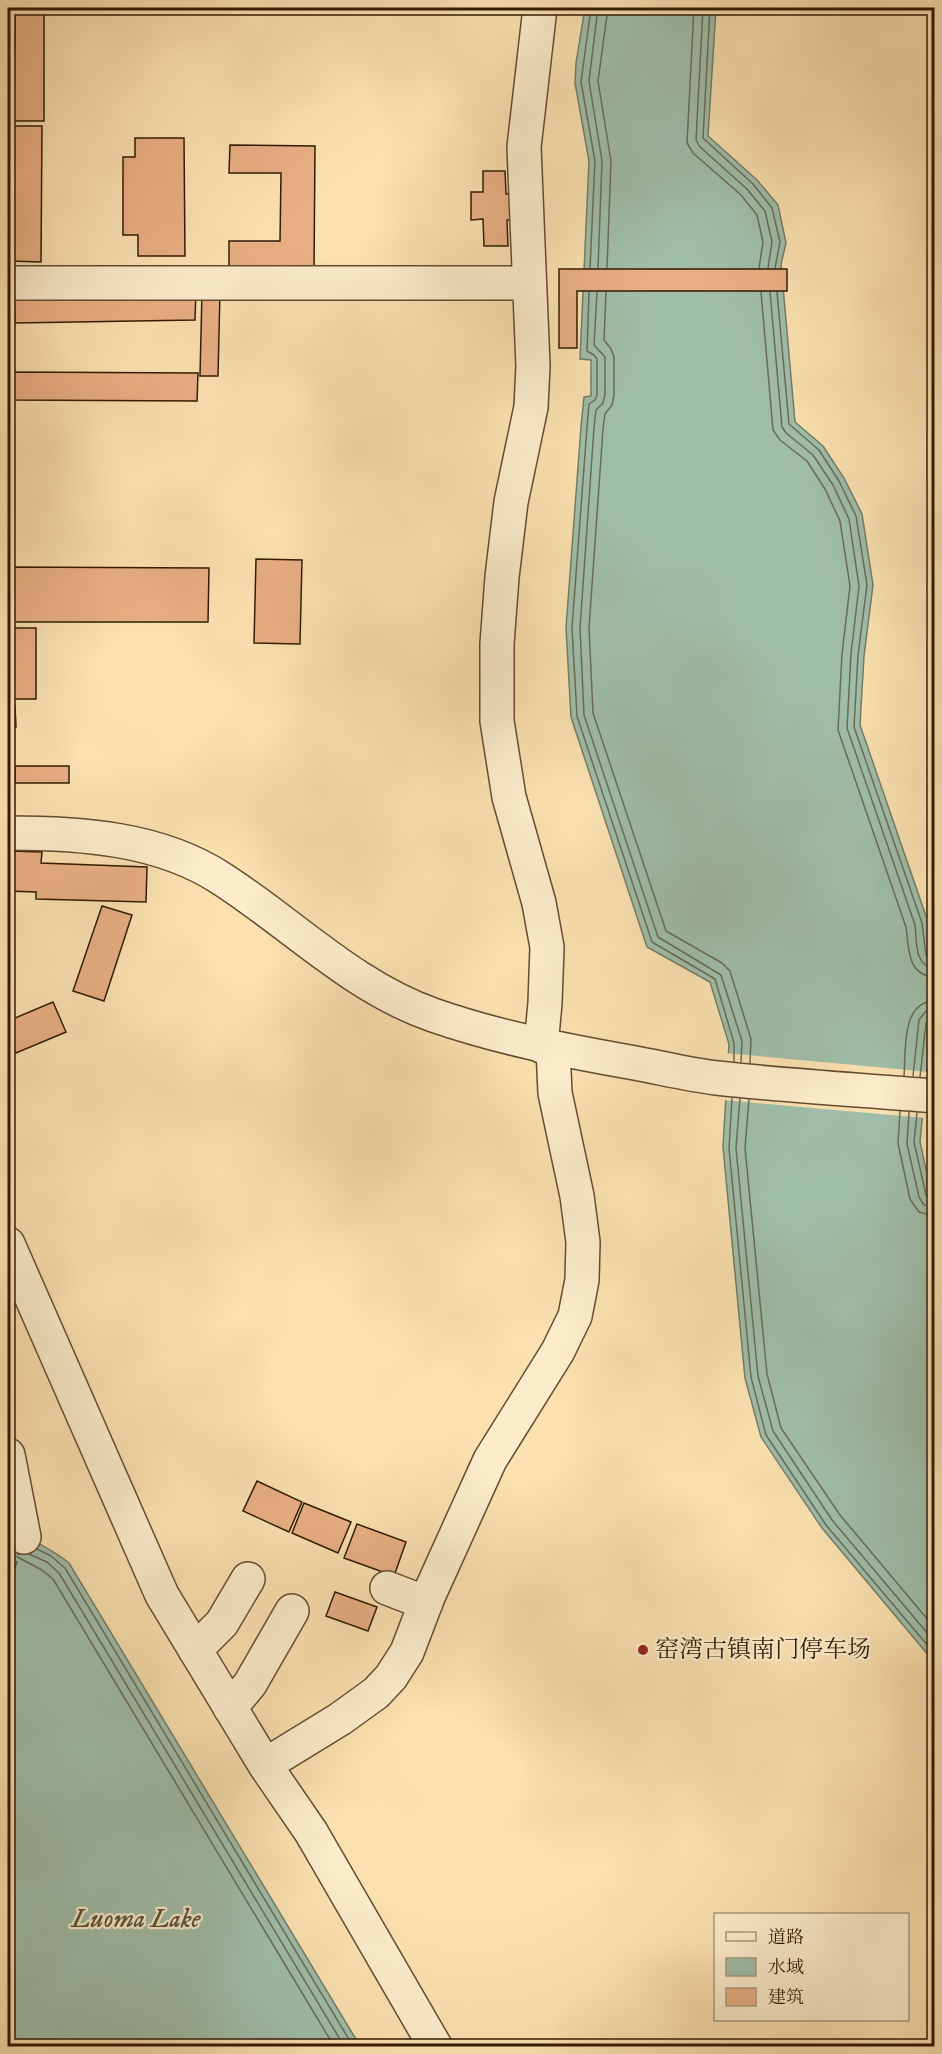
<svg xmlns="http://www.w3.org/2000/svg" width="942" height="2054" viewBox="0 0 942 2054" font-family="'IM FELL DW Pica','Noto Serif SC',serif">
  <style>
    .water { fill: #9fbeaa; stroke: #737d68; stroke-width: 1.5 }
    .pier { fill: #fbe1b0 }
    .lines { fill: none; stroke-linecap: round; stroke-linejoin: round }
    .shore { stroke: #686c58; stroke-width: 1.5 }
    .ferry { stroke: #57543f; stroke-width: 1.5; stroke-dasharray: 8 6; stroke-linecap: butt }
    .building { fill: #e9af84; stroke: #301b05; stroke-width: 1.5 }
    .minor-casing { stroke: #634c30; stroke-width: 36 }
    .minor { stroke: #fceccc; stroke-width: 33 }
    .poi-dot { fill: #8f2418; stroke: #fceccc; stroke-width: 2 }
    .labels { text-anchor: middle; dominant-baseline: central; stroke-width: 4.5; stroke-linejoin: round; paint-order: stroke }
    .poi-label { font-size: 24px; fill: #301b05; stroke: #fceccc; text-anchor: start }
    .water-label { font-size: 26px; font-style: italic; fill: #57543f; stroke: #fceccc }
  </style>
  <rect width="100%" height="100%" fill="#fbe1b0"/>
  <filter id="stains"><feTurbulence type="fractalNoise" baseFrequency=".00333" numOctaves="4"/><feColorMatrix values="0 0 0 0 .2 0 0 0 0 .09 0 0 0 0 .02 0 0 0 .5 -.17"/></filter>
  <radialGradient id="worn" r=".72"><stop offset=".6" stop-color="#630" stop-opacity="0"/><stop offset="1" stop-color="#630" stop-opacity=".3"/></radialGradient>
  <path class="water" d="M585,8H716L708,136L757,180L778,205L786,243L781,264L795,422L823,446L844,478L862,514L873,585L864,656L860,725L928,922L934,994L920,1142L934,1206V1662L822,1528L761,1437L745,1378L723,1147L729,1044L710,982L647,947L571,717L566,628L581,427L584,397L591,396V360L580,359L589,161L575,83L576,63Z
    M8,1526C28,1539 51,1548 69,1563L360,2046H8Z"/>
  <path class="pier" d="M725,1053L930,1072L925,1118L723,1100Z"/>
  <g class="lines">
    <path class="shore" d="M694,8L687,143L693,153L741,195L757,215L763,242L759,268
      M703,8L696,140L700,147L747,189L765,211L772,242L768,268
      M710,8L703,138L753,184L772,208L780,242L775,268
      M590,268L595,161L581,82L591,8
      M598,268L602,161L589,81L598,8
      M607,268L611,161L598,81L608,8
      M589,292L587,351L594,355L597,359V395L595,400L589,404L587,427L572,628L577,716L652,942L715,979L734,1043V1062
      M597,292L594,345L605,357V395L603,403L596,410L594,428L580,628L584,715L658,937L721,975L742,1041L741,1062
      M606,292L604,340L611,349L614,357V395L612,405L605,414L603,429L589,628L593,713L666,931L722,963L730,971L751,1039L750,1063
      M761,292L773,430L780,440L807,461L825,489L840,521L850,586L842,654L838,730L906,927C909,948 907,975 934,977
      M770,292L782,427L786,433L813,455L833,485L849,519L859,586L851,654L847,728L915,925C917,941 914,966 934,968
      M777,292L789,424L819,450L839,481L856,516L867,585L858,655L854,727L922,923L926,955L929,959L934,960
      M904,1076C906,1051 901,1002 934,1001
      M913,1076L919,1020L925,1012L934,1010
      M920,1077L926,1023L929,1018L934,1017
      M732,1098L729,1148L751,1377L766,1435L826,1525L934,1653
      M740,1098L736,1148L758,1376L773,1431L832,1520L934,1641
      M749,1099L745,1148L767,1374L781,1428L840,1515L934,1627
      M900,1111L898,1143L910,1199L919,1212L934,1216
      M909,1112L907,1144L919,1197L924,1205L934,1207
      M917,1113L914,1142L926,1195L929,1199L934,1200
      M37,1549L51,1556L65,1568L353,2046
      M8,1552L42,1570L53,1579L334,2046
      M29,1554L47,1562L59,1573L344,2046"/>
    <path class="ferry" d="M8,1596L19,1553"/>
  </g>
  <path class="building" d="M15,8H44V121H14Z
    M8,126H42L41,262L8,261Z
    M135,138H184L185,256H138V235H123V157H135Z
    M230,145L315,146L314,272L229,271V241H280L281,173H229Z
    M483,171H505L506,194L513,193L514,220H507L508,246H484L483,219L471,220V192H483Z
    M559,269H787V291H577V348H559Z
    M196,290L195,320L15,323L14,291Z
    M8,291H14L15,323H8Z
    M202,292H220L218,376H200Z
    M8,372L198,373L197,401L8,400Z
    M256,559L302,560L300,644L254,643Z
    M8,567L209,568L208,622H8Z
    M8,628H36V699H8Z
    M8,706H15L16,727H8Z
    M15,766H69V783H15Z
    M8,851L42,852L41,863L147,867L146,902L36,899V892L8,891Z
    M102,906L132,915L104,1001L73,991Z
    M53,1002L66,1032L16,1053L8,1033V1021Z
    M257,1481L302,1502L289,1532L243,1511Z
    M304,1503L351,1522L338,1553L292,1533Z
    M357,1524L406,1542L394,1576L344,1558Z
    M335,1592L377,1607L368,1631L326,1616Z"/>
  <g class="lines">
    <defs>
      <path id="minor" d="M540,8L524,147L533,366L531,407L511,502L502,577L497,644V721L509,797L539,903L547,947L545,1003L541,1046
        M8,283H529
        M8,833C80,833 160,838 222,879C292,924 353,987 433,1015C499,1038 567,1051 635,1063C662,1068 690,1075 717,1078C789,1086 862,1090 934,1096
        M8,1244L162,1595L265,1765L311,1832L435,2046
        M8,1455L24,1537
        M387,1588L426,1603
        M195,1650L222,1623L248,1579
        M230,1708L250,1684L292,1611
        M265,1765L340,1719L376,1693L391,1677L407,1652L428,1597L490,1460L558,1351L575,1316L582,1280L583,1242L577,1196L555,1093L553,1049"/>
    </defs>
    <use href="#minor" class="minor-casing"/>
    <use href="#minor" class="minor"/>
  </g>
  <circle class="poi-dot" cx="643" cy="1650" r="6"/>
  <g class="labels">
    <g class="poi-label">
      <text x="655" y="1650">窑湾古镇南门停车场</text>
    </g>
    <g class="water-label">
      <text x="136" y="1919">Luoma Lake</text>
    </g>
  </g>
  <rect width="942" height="2054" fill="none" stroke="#fbe1b0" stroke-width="30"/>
  <rect x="9" y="9" width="924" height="2036" fill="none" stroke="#301b05" stroke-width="3"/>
  <rect x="15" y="15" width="912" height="2024" fill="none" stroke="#301b05" stroke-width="1.5"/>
  <rect x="714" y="1913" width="195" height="108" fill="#fceccc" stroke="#aa987c" stroke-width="1.5"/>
  <rect x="726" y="1932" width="30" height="9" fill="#fceccc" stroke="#aa987c" stroke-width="1.5"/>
  <text x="768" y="1943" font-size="18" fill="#301b05">道路</text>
  <rect x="726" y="1958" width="30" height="18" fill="#9fbeaa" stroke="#aa987c" stroke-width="1.5"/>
  <text x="768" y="1973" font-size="18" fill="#301b05">水域</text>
  <rect x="726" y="1988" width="30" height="18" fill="#e9af84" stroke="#aa987c" stroke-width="1.5"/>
  <text x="768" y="2003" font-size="18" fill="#301b05">建筑</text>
  <rect width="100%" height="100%" filter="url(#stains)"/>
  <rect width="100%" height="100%" fill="url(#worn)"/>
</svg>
